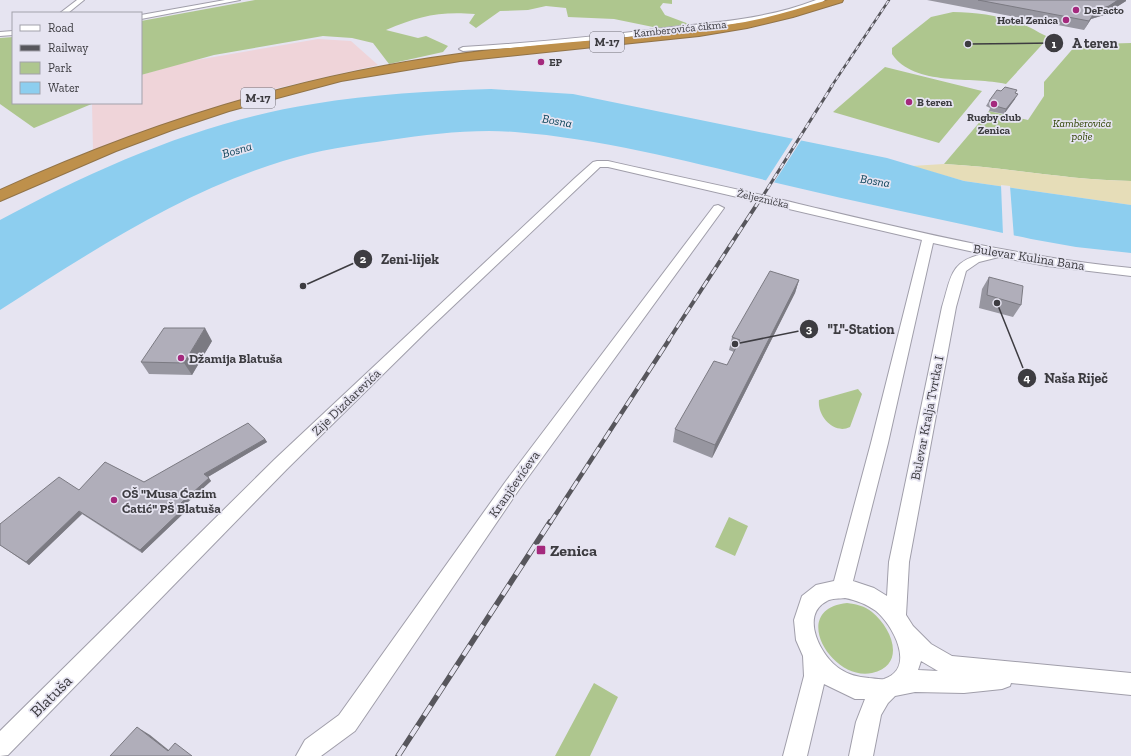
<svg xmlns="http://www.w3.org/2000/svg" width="1131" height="756" viewBox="0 0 1131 756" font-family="'Zilla Slab',serif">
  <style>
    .commercial { fill: #efd4d9 }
    .green { fill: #aec68e }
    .sand { fill: #e6ddb8 }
    .water { fill: #8dceef }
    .pier { fill: #e6e4f1 }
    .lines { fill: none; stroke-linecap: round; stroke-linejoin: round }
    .minor-casing { stroke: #a09eaa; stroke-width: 2 }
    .highway-casing { stroke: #917348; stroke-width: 2 }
    .minor { fill: #fff; fill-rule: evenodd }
    .highway { fill: #be904b; fill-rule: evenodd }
    .rail-far4-casing { stroke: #57565c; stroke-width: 2.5 }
    .rail-far3-casing { stroke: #57565c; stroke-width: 3 }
    .rail-far2-casing { stroke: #57565c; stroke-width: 4 }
    .rail-far1-casing { stroke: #57565c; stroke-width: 4.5 }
    .rail-casing { stroke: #57565c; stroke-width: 5.5 }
    .rail-far4 { stroke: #e6e4f1; stroke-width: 1.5; stroke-dasharray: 4.5; stroke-linecap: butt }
    .rail-far3 { stroke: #e6e4f1; stroke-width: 2; stroke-dasharray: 6; stroke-linecap: butt }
    .rail-far2 { stroke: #e6e4f1; stroke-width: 2.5; stroke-dasharray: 8; stroke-linecap: butt }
    .rail-far1 { stroke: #e6e4f1; stroke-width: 3; stroke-dasharray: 10; stroke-linecap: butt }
    .rail { stroke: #e6e4f1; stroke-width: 4; stroke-dasharray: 12; stroke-linecap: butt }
    .wall { fill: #9796a0 }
    .shaded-wall { fill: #7b7a82 }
    .building { fill: #b0aeba; stroke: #7b7a82 }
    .poi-dot { fill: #a4297d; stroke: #e6e4f1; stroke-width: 1.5 }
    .labels { text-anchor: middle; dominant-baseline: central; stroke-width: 3.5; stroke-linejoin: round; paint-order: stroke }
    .far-poi-label { font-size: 11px; font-weight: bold; fill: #3d3c41; stroke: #e6e4f1; text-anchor: start }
    .far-street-label { font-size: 11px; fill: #3d3c41; stroke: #e6e4f1 }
    .far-park-label { font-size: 11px; font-style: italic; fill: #304404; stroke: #e6e4f1 }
    .shield { fill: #e6e4f1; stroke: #706e76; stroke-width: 1 }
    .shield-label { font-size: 12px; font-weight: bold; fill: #3d3c41 }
    .far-water-label { font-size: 12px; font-style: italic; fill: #063f56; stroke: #e6e4f1 }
    .street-label { font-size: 13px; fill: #3d3c41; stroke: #e6e4f1 }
    .poi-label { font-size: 13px; font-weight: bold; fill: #3d3c41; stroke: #e6e4f1; text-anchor: start }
    .near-poi-label { font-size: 16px; font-weight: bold; fill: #3d3c41; stroke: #e6e4f1; text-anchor: start }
    .near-street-label { font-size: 16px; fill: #3d3c41; stroke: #e6e4f1 }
    .leader { fill: none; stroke: #3d3c41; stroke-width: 1.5 }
    .callout-dot { fill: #3d3c41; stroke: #e6e4f1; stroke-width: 1.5 }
    .mark-label { font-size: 12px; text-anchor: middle; font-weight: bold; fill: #fff }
    .callout-label { font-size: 14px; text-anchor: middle; font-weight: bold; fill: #3d3c41; stroke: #e6e4f1; stroke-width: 3.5; stroke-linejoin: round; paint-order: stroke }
  </style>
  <rect width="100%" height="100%" fill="#e6e4f1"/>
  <path class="commercial" d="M318,39L351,41L378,65L278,88L93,150L92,103H141V75L185,62Z"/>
  <path class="green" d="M255,0H672V4L663,3L660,7L665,15L689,24L658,28L614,19L568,17L566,8L546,6L528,10L500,11L476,28L469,23L475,14C440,11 418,16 386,30L418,38L426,36L448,46L443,52L389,64L373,43L352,38L323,36L214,55L141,75V21Z
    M953,12C977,12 1001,16 1024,25C1033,28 1040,34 1049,37L1006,84C973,76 914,87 892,54V48L931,17Z
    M13,37V103H94L34,128L0,104V38Z
    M1131,43V181C1068,180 1006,167 944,164L989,111L1028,120L1044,96V82L1076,45L1088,46L1096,44Z
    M885,67L982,91L939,143L833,112Z
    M858,389L862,394L850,427C834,435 817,416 819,400Z
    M729,517L748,526L735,556L715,547Z
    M847,603C856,604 865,606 872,612C892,628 907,665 872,673C832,682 788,609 847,603Z
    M594,683L618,697L590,756H555Z"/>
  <path class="sand" d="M944,164C1006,167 1068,180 1131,181V205L964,181L911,166Z"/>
  <path class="water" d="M491,89L573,94L843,149L887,158L964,181L1131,205V253L1076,247L1031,239C948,221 864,204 781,184C694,163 605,139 515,132C473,129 431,134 390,140C354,145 318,150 283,161C181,192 89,253 0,310V220C98,167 203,121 313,104C372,94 432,91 491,89Z"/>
  <path class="pier" d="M794,137L802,139L773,184L765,182Z
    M1001,185L1010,186L1014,238L1003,235Z"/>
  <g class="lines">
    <defs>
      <path id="minor" d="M77,0H84L68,13H60Z
        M225,0H240L141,19V15Z
        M816,0H825C806,17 729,25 702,28C622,38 543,47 463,51L459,49L463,47C533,43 603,36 673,27C721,22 770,18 816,0Z
        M13,31V35L0,36V32Z
        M597,161H608C672,176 736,188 799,204C909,230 1018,257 1131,268V276L1047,266L999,257L979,262L966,271L956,307L909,562L906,615L913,626L931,644L952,656L1131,673V695L1011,683L1010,686L1002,689L964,693L915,692L895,696L888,703L881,715L873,756H849L856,722L865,699H855L824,684L807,756H783L804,676L803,656L796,640L794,620L802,596L816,585L834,581L871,443L922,240L608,167H600L430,328L287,469L8,755L0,756V731L275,459L575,178L593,162ZM933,243L983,254C949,261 951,279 942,307L889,562L887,596L874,588L853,581L888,443ZM845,598C856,600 866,604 876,611C892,624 917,668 884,679C880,680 873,678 869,678C858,677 849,675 840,669C821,657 799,615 827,601C832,598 840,599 845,598ZM921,661L938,671L918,670Z
        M718,205L724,208L518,491L355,731L321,756H296L305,740L339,715L506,481L714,206Z"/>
      <path id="highway" d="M828,0H843L842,2L793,17L747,28L699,36L460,61L341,81L229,111L172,130L116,151L0,201V190C147,123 299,75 459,54C554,41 650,39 745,22C773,17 800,8 828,0Z"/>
    </defs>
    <use href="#minor" class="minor-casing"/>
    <use href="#highway" class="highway-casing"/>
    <use href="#minor" class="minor"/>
    <use href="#highway" class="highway"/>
    <defs>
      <path id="rail-far4" d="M831,87L889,0"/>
      <path id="rail-far3" d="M761,199L832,86"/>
      <path id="rail-far2" d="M668,341L761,198"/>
      <path id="rail-far1" d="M550,523L669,340"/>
      <path id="rail" d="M398,756L550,522"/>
    </defs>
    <use href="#rail-far4" class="rail-far4-casing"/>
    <use href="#rail-far3" class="rail-far3-casing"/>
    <use href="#rail-far2" class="rail-far2-casing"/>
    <use href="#rail-far1" class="rail-far1-casing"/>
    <use href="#rail" class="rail-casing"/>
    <use href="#rail-far4" class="rail-far4"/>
    <use href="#rail-far3" class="rail-far3"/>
    <use href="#rail-far2" class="rail-far2"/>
    <use href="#rail-far1" class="rail-far1"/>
    <use href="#rail" class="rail"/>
  </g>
  <path class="wall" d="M927,0H1126V1L1104,15L1091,19L1084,30Z
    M1017,90L1015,93V99L1004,114L989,111L990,108L986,106L989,101L1001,91Z
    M989,277L1021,305L1013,317L979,308L982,289Z
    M799,280L795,293L712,458L673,442L675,429L727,365L734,352L729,350L732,337Z
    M212,341L192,375L149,374L141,362Z
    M265,439L267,442L208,477L211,481L184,506L187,510L142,553L82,514L29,565L0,545V524L79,490L144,482Z"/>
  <path class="shaded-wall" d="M1118,0H1126V1L1104,15L1091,19L1084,30L1089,21L1096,10Z
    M1018,94L1015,99L1004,114L1006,109Z
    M799,280L795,293L712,458L715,445Z
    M205,328L212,341L192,375L184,363Z
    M265,439L267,442L206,478L204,474Z
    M209,478L211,481L183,506L181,503Z
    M185,507L187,510L142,553L140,550Z
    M79,511L82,514L29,565L26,562Z
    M137,727L150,735L176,756L168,751Z"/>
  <path class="building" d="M978,0H1118L1109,6L1096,10L1089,21Z
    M1005,87L1017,90L1015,93L1018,94L1006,109L992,105L994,102L989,101L997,90L1001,91Z
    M770,271L799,280L715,445L675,429L714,361L727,365L740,340L732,337Z
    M989,277L1023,286L1021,305L987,295Z
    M164,328H205L184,363L141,362Z
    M248,423L265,439L204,474L209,478L181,503L185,507L140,550L79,511L26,562L0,545V524L59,477L79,490L105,462L144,482Z
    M137,727L168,751L175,743L192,756H110Z"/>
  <g class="poi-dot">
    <circle cx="1076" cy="10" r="4"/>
    <circle cx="1066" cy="20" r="4"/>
    <circle cx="541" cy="62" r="4"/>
    <circle cx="909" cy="102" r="4"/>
    <circle cx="994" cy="104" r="4"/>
    <circle cx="181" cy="358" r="4"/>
    <circle cx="114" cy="500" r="4"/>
    <rect x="536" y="545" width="10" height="10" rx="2"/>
  </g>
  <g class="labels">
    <g class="far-poi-label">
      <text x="1084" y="10">DeFacto</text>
      <text x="1058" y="20" text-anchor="end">Hotel Zenica</text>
      <text x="549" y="62">EP</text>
      <text x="917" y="102">B teren</text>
      <text x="994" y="117" text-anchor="middle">Rugby club<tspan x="994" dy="13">Zenica</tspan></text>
    </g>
    <g class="far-street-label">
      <text transform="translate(680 29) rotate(-6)">Kamberovića čikma</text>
      <text transform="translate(763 199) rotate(13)">Željeznička</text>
    </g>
    <g class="far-park-label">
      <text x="1082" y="123">Kamberovića<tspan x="1082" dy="13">polje</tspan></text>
    </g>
    <g class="shield">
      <rect x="590" y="32" width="34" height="20" rx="3"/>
      <rect x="241" y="88" width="34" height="20" rx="3"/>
    </g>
    <g class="shield-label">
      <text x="607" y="42">M-17</text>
      <text x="258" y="98">M-17</text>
    </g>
    <g class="far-water-label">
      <text transform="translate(557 121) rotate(10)">Bosna</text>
      <text transform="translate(237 150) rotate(-16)">Bosna</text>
      <text transform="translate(875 181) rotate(9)">Bosna</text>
    </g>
    <g class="street-label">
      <text transform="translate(1029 257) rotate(9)">Bulevar Kulina Bana</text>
      <text transform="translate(346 402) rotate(-44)">Zije Dizdarevića</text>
      <text transform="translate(927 418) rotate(-79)">Bulevar Kralja Tvrtka I</text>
      <text transform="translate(514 484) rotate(-55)">Kranjčevićeva</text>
    </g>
    <g class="poi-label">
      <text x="189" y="358">Džamija Blatuša</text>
      <text x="122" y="493">OŠ "Musa Ćazim<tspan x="122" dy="15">Ćatić" PŠ Blatuša</tspan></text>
    </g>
    <g class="near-poi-label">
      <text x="550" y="550">Zenica</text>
    </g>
    <g class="near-street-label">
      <text transform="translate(51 696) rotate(-45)">Blatuša</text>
    </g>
  </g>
  <path class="leader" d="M968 44L1054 43M303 286L363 259M735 344L809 329M997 303L1027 378"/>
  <g class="callout-dot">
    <circle cx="968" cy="44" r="4"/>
    <circle cx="303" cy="286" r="4"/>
    <circle cx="735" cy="344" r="4"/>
    <circle cx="997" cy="303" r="4"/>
    <circle cx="1054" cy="43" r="10"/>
    <circle cx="363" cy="259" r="10"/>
    <circle cx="809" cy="329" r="10"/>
    <circle cx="1027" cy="378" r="10"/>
  </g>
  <g class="mark-label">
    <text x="1054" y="48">1</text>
    <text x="363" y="263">2</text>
    <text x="809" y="333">3</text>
    <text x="1027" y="382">4</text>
  </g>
  <g class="callout-label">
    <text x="1095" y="48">A teren</text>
    <text x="410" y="264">Zeni-lijek</text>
    <text x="861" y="334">"L"-Station</text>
    <text x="1076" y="383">Naša Riječ</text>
  </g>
  <rect x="12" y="12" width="130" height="92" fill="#e6e4f1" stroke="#a2a1ab"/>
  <rect x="20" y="25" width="20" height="6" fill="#ffffff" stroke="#a2a1ab"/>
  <text x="48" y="32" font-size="12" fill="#3d3c41">Road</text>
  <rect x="20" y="45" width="20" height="6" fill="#57565c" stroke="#a2a1ab"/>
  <text x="48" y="52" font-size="12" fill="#3d3c41">Railway</text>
  <rect x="20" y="62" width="20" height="12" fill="#aec68e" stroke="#a2a1ab"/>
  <text x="48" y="72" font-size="12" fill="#3d3c41">Park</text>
  <rect x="20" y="82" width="20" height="12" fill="#8dceef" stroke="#a2a1ab"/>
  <text x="48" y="92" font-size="12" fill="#3d3c41">Water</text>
</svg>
